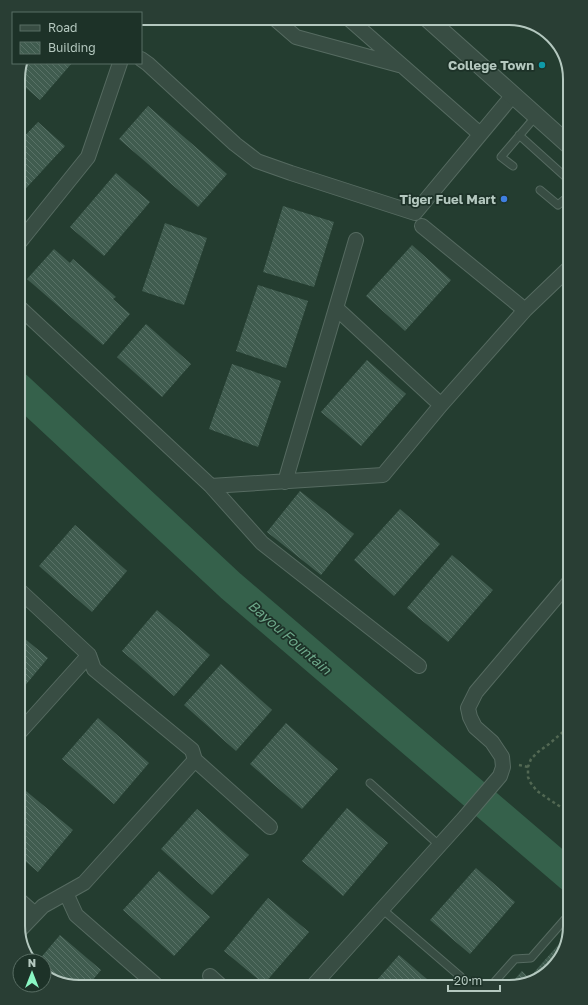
<svg xmlns="http://www.w3.org/2000/svg" width="588" height="1005" viewBox="0 0 588 1005" font-family="'Golos Text',sans-serif">
  <style>
    .lines { fill: none; stroke-linecap: round; stroke-linejoin: round }
    .river { stroke: #35614b; stroke-width: 31 }
    .building { fill: url(#building-back-hatch) }
    .service-casing { stroke: #566b61; stroke-width: 9 }
    .minor-casing { stroke: #566b61; stroke-width: 16 }
    .tertiary-casing { stroke: #566b61; stroke-width: 19 }
    .path { stroke: #526853; stroke-width: 2.5; stroke-dasharray: 3 3; stroke-linecap: butt }
    .service { stroke: #384d43; stroke-width: 7 }
    .minor { stroke: #384d43; stroke-width: 14 }
    .tertiary { stroke: #384d43; stroke-width: 17 }
    .culture-dot { fill: #0f9aa8; stroke: #1d3228; stroke-width: 1.5 }
    .shop-dot { fill: #3f7fe0; stroke: #1d3228; stroke-width: 1.5 }
    .labels { text-anchor: middle; dominant-baseline: central; stroke-width: 3.5; stroke-linejoin: round; paint-order: stroke }
    .poi-label { font-size: 13px; font-weight: bold; fill: #b4c8bf; stroke: #1d3228; text-anchor: end }
    .water-label { font-size: 14px; font-style: italic; fill: #6da789; stroke: #1d3228 }
    .rim { fill: none; stroke: #b4c8bf; stroke-width: 2 }
  </style>
  <defs>
    <pattern id="building-back-hatch" width="6" height="6" patternUnits="userSpaceOnUse"><rect width="6" height="6" fill="#405c4f"/><path d="M-1 5l2 2M0 0l6 6M5-1l2 2" fill="none" stroke="#597267"/></pattern>
  </defs>
  <rect width="100%" height="100%" fill="#243d30"/>
  <g class="lines">
    <path class="river" d="M18,388L231,586L570,876"/>
  </g>
  <path class="building" d="M24,63H72L40,100L18,81V75Z
    M148,106L227,174L198,207L119,139Z
    M38,122L65,146L18,197V143Z
    M116,173L150,202L104,256L70,227Z
    M283,206L334,222L314,287L263,272Z
    M165,223L207,238L184,305L142,291Z
    M412,245L451,280L405,331L366,296Z
    M54,249L70,263L73,259L116,297L113,299L130,314L103,345L27,279Z
    M258,285L308,301L286,368L236,351Z
    M146,324L191,364L162,397L117,357Z
    M367,360L406,394L361,446L321,412Z
    M232,364L281,381L258,447L209,429Z
    M300,491L354,534L321,575L267,532Z
    M400,509L440,544L394,596L354,560Z
    M75,525L127,571L92,612L39,566Z
    M452,555L493,590L448,642L407,608Z
    M157,610L210,655L174,696L122,651Z
    M18,633L48,658L18,694Z
    M221,664L272,710L236,751L184,705Z
    M98,718L149,763L114,804L62,759Z
    M286,723L338,769L302,809L250,764Z
    M20,786L73,830L38,872L18,855V788Z
    M347,808L388,843L343,896L302,861Z
    M197,809L249,855L212,895L161,849Z
    M476,868L515,902L470,954L430,920Z
    M159,871L210,917L174,956L123,910Z
    M268,898L309,932L264,984L224,951Z
    M60,935L101,970L87,987H75L44,976V961H38Z
    M559,944L564,948L560,960L536,981L508,987L522,971L529,978Z
    M399,955L436,987H371Z"/>
  <g class="lines">
    <defs>
      <path id="service" d="M519,135L570,181
        M513,166L501,157L536,116
        M540,190L558,205L570,195
        M370,783L439,845
        M382,909L461,977
        M490,987L515,959L531,958L566,918L570,922"/>
      <path id="minor" d="M274,18L296,37L399,65
        M348,18L480,134
        M141,59L148,64L235,144L257,161L291,173L415,213L513,95
        M18,244L88,157L120,63
        M18,306L211,486L262,543L419,666
        M336,308L441,405
        M525,310L570,267
        M285,482L356,240
        M211,486L383,475L441,405L525,310L422,226
        M19,590L89,655L94,669L192,750L195,760L84,883L43,906L19,931
        M18,734L89,655
        M195,760L270,827
        M66,893L76,915L155,984
        M18,899L35,914
        M210,976L222,987
        M312,987L465,817L500,776L503,767L502,757L492,742L475,727L470,717L468,708L476,692L570,581"/>
      <path id="tertiary" d="M427,18L570,146"/>
    </defs>
    <use href="#service" class="service-casing"/>
    <use href="#minor" class="minor-casing"/>
    <use href="#tertiary" class="tertiary-casing"/>
    <path class="path" d="M519,765L528,767
      M570,813L550,800L537,791L530,782L528,777V767L531,759L538,752L549,744L570,726"/>
    <use href="#service" class="service"/>
    <use href="#minor" class="minor"/>
    <use href="#tertiary" class="tertiary"/>
  </g>
  <circle class="culture-dot" cx="542" cy="65" r="4"/>
  <circle class="shop-dot" cx="504" cy="199" r="4"/>
  <g class="labels">
    <g class="poi-label">
      <text x="534" y="65">College Town</text>
      <text x="496" y="199">Tiger Fuel Mart</text>
    </g>
    <g class="water-label">
      <text transform="translate(290 637) rotate(41)">Bayou Fountain</text>
    </g>
  </g>
  <path d="M0 0H588V1005H0ZM79 25H509A54 54 0 0 1 563 79V926A54 54 0 0 1 509 980H79A54 54 0 0 1 25 926V79A54 54 0 0 1 79 25Z" fill="#293e34" fill-rule="evenodd"/>
  <path class="rim" d="M79 25H509A54 54 0 0 1 563 79V926A54 54 0 0 1 509 980H79A54 54 0 0 1 25 926V79A54 54 0 0 1 79 25Z"/>
  <rect x="12" y="12" width="130" height="52" fill="#1d3228" stroke="#596e64"/>
  <rect x="20" y="25" width="20" height="6" fill="#384d43" stroke="#596e64"/>
  <text x="48" y="32" font-size="12" fill="#b4c8bf">Road</text>
  <rect x="20" y="42" width="20" height="12" fill="url(#building-back-hatch)" stroke="#596e64"/>
  <text x="48" y="52" font-size="12" fill="#b4c8bf">Building</text>
  <g transform="translate(32 973)"><circle r="19" fill="#1d3228" stroke="#596e64"/>
  <path d="M0-3L7 15L0 10L-7 15Z" fill="#8af7c4"/>
  <text y="-6" font-size="11" font-weight="bold" text-anchor="middle" fill="#b4c8bf">N</text>
  </g>
  <path d="M448 985v6h52v-6" fill="none" stroke="#b4c8bf" stroke-width="2"/>
  <text x="454" y="985" font-size="12" fill="#b4c8bf" stroke="#1d3228" stroke-width="3" paint-order="stroke">20 m</text>
</svg>
